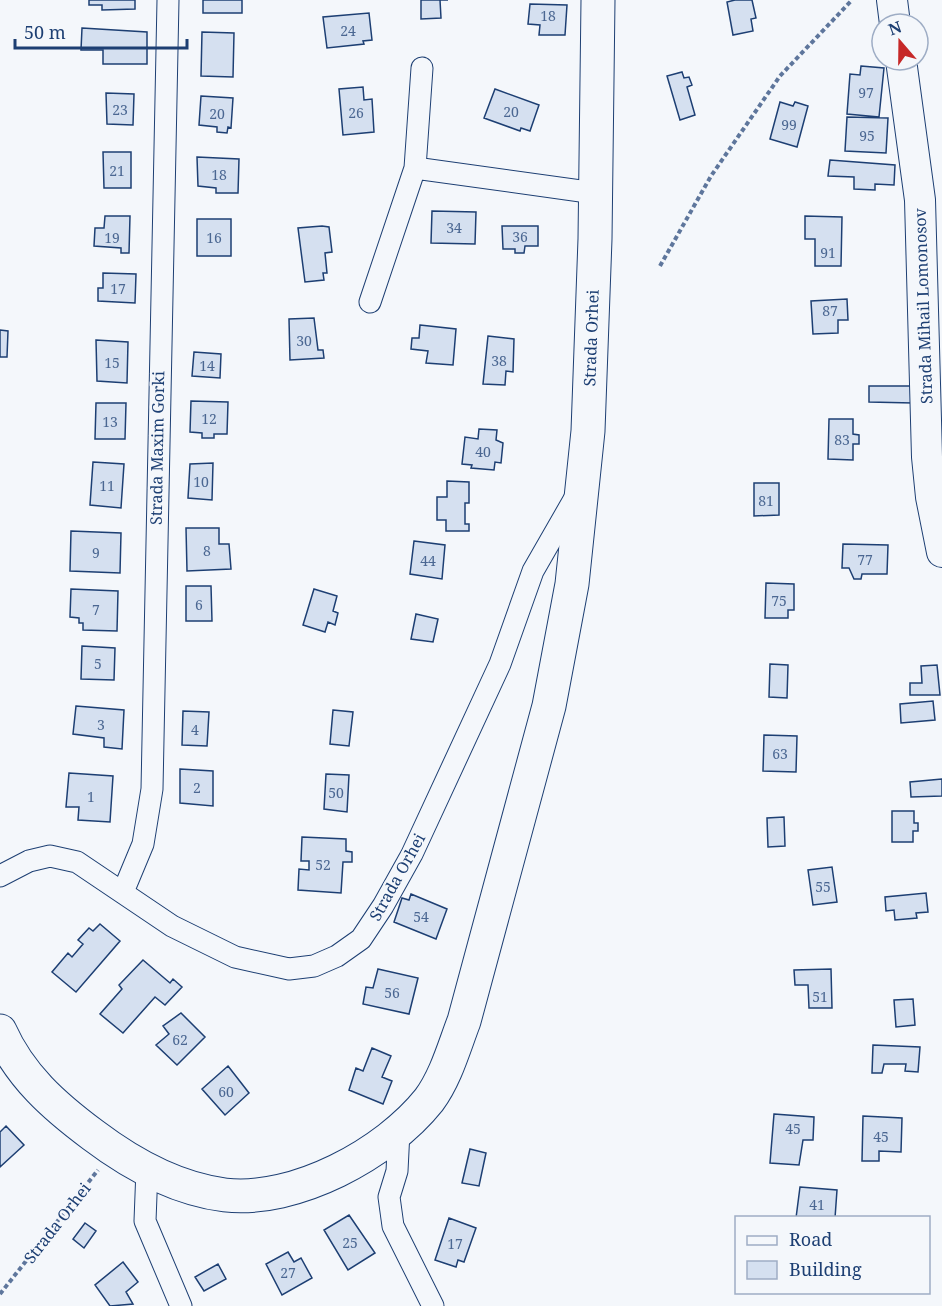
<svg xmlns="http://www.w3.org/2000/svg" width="942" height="1306" viewBox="0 0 942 1306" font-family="'Noto Serif',serif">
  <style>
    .building { fill: #d5e0f0; stroke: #1d3f73; stroke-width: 1.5 }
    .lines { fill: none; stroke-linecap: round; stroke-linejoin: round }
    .street-casing { stroke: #1d3f73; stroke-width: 23 }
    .secondary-casing { stroke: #1d3f73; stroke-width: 32 }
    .primary-casing { stroke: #1d3f73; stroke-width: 35 }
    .path { stroke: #5e769c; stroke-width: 4; stroke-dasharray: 4.5 3; stroke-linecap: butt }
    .street { stroke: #f4f7fb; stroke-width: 21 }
    .secondary { stroke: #f4f7fb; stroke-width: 30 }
    .primary { stroke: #f4f7fb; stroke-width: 33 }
    .labels { text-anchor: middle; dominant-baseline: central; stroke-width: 4.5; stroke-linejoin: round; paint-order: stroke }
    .number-label { font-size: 14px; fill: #4b6792 }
    .street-label { font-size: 16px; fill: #1d3f73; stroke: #f4f7fb }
  </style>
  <rect width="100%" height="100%" fill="#f4f7fb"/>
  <path class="building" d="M89,0H135V9L102,10V5H89Z
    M203,0H242V13H203Z
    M421,0H448H440L441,18L421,19Z
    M735,0H752L756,18L751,19L753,31L733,35L727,2Z
    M530,4L567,5L565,35H539L540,25L528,24Z
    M369,13L372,40L363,41L364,44L327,48L323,17Z
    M82,28L147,32V64H103V50H81Z
    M202,32L234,33L233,77L201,76Z
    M861,66L884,68L879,117L847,114L850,74L860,75Z
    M682,72L684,78L689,77L692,85L687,87L695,115L680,120L667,76Z
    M363,87L364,100L372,99L374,132L343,135L339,89Z
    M495,89L539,105L530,131L521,128L520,131L484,118Z
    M106,93L134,94L133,125L107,124Z
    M201,96L233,98L231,128L228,127L227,133L217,132V127L199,125Z
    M780,102L793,106L795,102L808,106L797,147L770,139Z
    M847,117L888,118L886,153L845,151Z
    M103,152H131V188H104Z
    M197,157L239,159L238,193H216V188L198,186Z
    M830,160L895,165L894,185L875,184V190L854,189V177L828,176Z
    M432,211L476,212L475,244L431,243Z
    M105,216H130L129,253H121V248L94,246L95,228H104Z
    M805,216L842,217L841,266H815V239H805Z
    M197,219H231V256H197Z
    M322,226L329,227L332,252L325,253L327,273H323L324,280L305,282L298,228Z
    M502,226H538V246H525L524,253H515V249H503Z
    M103,273L136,274L135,303L98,301V288H103Z
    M847,299L848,320H838V333L813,334L811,301Z
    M314,318L318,350H323L324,358L290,360L289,319Z
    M420,325L456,329L453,365L426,363L428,351L411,349L412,338H419Z
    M0,330L8,331L7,357H0Z
    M488,336L514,339L513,372L506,371L505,385L483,384Z
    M96,340L128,342L127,383L97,381Z
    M194,352L221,354L220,378L192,376Z
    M869,386H912L913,403L869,402Z
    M191,401L228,402L227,434H214V438H202V433L190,432Z
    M96,403H126L125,439H95Z
    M829,419H853V434L859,435V444H853V460L828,459Z
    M479,429L497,430L496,440L503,443L501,463L495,462L494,470L471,468L472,465L462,464L465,437L478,439Z
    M93,462L124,464L121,508L90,505Z
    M213,463L212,500L188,498L190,464Z
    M447,481L469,482V503H465V524H469V531H446V520H437V497H447Z
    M754,483H779V515L754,516Z
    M186,528H219V544H229L231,569L187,571Z
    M71,531L121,533L120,573L70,571Z
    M414,541L445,545L442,579L410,574Z
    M843,544L888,545L887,574H862L861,579H854L849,568H842Z
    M766,583L794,584V610H788V618H765Z
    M186,586H211L212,621H186Z
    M71,589L118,591L117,631L83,630V623H79V618L70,617Z
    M314,589L337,596L333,611L338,613L335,625L328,622L325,632L303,625Z
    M416,614L438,619L433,642L411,639Z
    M82,646L115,648L114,680L81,679Z
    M770,664L788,665L787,698L769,697Z
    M937,665L940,695H910V683H922L921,666Z
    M933,701L935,720L901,723L900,704Z
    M76,706L124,710L122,749L104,747V738L73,734Z
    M333,710L353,712L349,746L330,744Z
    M183,711L209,712L207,746L182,745Z
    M764,735L797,736L796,772L763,771Z
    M180,769L213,771V806L180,803Z
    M69,773L113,776L110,822L78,820L79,807H66Z
    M326,774L349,775L347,812L324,809Z
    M942,779V796L911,797L910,782Z
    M892,811H914V823H918V831H913V842H892Z
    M784,817L785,846L768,847L767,818Z
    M302,837L346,839V851L352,852V862H343L341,893L298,890L299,869L309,870V861H301Z
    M832,867L837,902L813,905L808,870Z
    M926,893L928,912L916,913L917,918L895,920L894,910L886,911L885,897Z
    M411,894L447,909L436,939L394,922L402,898L409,900Z
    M100,924L120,941L76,992L52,972L68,953L72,957L83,944L78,940L89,928L93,931Z
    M143,960L170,983L173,979L182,987L165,1005L155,997L123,1033L100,1014L122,989L119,985Z
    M378,969L418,978L409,1014L363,1004L366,987L373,988Z
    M831,969L832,1008H809L808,985H795L794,970Z
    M913,999L915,1025L896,1027L894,1000Z
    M181,1013L205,1037L177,1065L156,1045L169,1034L163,1026Z
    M873,1045L920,1047L918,1072L905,1071L906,1064H884L882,1073H872Z
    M372,1048L391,1056L382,1077L392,1081L383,1104L349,1090L356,1068L363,1071Z
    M228,1066L249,1093L225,1115L202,1089Z
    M774,1114L814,1117L813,1140H803L799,1165L770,1163Z
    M863,1116L902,1118L901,1152L879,1151V1161H862Z
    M6,1126L24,1145L0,1167V1132Z
    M470,1149L486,1153L479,1186L462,1183Z
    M800,1187L837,1190L835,1218H796Z
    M349,1215L375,1253L348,1270L324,1230Z
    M449,1218L476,1228L464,1262L458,1260L456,1267L435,1260Z
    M85,1223L96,1231L84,1248L73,1239Z
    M288,1252L294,1262L301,1258L312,1278L282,1295L266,1264Z
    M123,1262L138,1282L126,1292L133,1304L110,1306L95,1285Z
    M218,1264L226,1279L204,1291L195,1277Z"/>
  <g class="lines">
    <defs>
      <path id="street" d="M415,168L595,193
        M370,302L415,168L422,68
        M0,876L29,861L50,856L77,862L172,926L235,957L289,969L314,966L337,956L361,939L383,906L412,854L500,664L533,571L576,496
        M123,892L143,844L152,789L168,0
        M399,1131L397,1171L389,1197L393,1226L433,1306
        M147,1169L145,1221L181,1306"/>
      <path id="secondary" d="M892,0L895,24
        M901,60L920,200L927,457L931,497L942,552"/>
      <path id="primary" d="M0,1031C20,1076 54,1106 93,1135C130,1163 177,1189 225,1195C295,1203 386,1154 429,1100C446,1077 454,1047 464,1021L549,706L572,584L588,431L595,239L598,0"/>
    </defs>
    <use href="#street" class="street-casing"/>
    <use href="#secondary" class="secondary-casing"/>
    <use href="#primary" class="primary-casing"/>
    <path class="path" d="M660,266L711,176L780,76L852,0
      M0,1294L98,1170"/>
    <use href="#street" class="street"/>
    <use href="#secondary" class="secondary"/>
    <use href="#primary" class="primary"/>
  </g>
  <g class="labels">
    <g class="number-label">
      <text x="548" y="15">18</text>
      <text x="348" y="30">24</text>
      <text x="866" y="92">97</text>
      <text x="120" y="109">23</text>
      <text x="511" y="111">20</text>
      <text x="356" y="112">26</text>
      <text x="217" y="113">20</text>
      <text x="789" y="124">99</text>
      <text x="867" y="135">95</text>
      <text x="117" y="170">21</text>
      <text x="219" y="174">18</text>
      <text x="454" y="227">34</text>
      <text x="520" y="236">36</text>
      <text x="112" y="237">19</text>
      <text x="214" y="237">16</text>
      <text x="828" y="252">91</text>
      <text x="118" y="288">17</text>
      <text x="830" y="310">87</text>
      <text x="304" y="340">30</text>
      <text x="499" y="360">38</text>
      <text x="112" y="362">15</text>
      <text x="207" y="365">14</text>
      <text x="209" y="418">12</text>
      <text x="110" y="421">13</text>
      <text x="842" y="439">83</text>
      <text x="483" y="451">40</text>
      <text x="201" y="481">10</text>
      <text x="107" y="485">11</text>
      <text x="766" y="500">81</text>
      <text x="207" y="550">8</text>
      <text x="96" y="552">9</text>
      <text x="865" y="559">77</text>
      <text x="428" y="560">44</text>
      <text x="779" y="600">75</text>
      <text x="199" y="604">6</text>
      <text x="96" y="609">7</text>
      <text x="98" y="663">5</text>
      <text x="101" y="724">3</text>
      <text x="195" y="729">4</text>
      <text x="780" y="753">63</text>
      <text x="197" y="787">2</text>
      <text x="336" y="792">50</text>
      <text x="91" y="796">1</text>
      <text x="323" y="864">52</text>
      <text x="823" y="886">55</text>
      <text x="421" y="916">54</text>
      <text x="392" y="992">56</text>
      <text x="820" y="996">51</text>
      <text x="180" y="1039">62</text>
      <text x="226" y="1091">60</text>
      <text x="793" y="1128">45</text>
      <text x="881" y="1136">45</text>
      <text x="817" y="1204">41</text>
      <text x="350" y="1242">25</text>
      <text x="455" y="1243">17</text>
      <text x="288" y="1272">27</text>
    </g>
    <g class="street-label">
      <text transform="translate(923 306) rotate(-92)">Strada Mihail Lomonosov</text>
      <text transform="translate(591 338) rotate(-88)">Strada Orhei</text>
      <text transform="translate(157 448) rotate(-89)">Strada Maxim Gorki</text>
      <text transform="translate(397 877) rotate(-61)">Strada Orhei</text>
      <text transform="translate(57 1223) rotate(-52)">Strada Orhei</text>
    </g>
  </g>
  <rect x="735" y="1216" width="195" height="78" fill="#f4f7fb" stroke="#9eadc5" stroke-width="1.5"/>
  <rect x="747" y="1236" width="30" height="9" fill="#f4f7fb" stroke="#9eadc5" stroke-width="1.5"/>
  <text x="789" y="1246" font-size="18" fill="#1d3f73">Road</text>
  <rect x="747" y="1261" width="30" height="18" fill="#d5e0f0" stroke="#9eadc5" stroke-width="1.5"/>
  <text x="789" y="1276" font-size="18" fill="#1d3f73">Building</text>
  <g transform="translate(900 42) rotate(340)"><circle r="28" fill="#f4f7fb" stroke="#9eadc5" stroke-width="1.5"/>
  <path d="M0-4.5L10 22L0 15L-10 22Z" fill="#c62828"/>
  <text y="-9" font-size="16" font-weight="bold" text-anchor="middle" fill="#1d3f73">N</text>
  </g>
  <path d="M15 39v9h172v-9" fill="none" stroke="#1d3f73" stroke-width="3"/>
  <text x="24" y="39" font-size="18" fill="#1d3f73" stroke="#f4f7fb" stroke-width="4.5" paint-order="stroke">50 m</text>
</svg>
